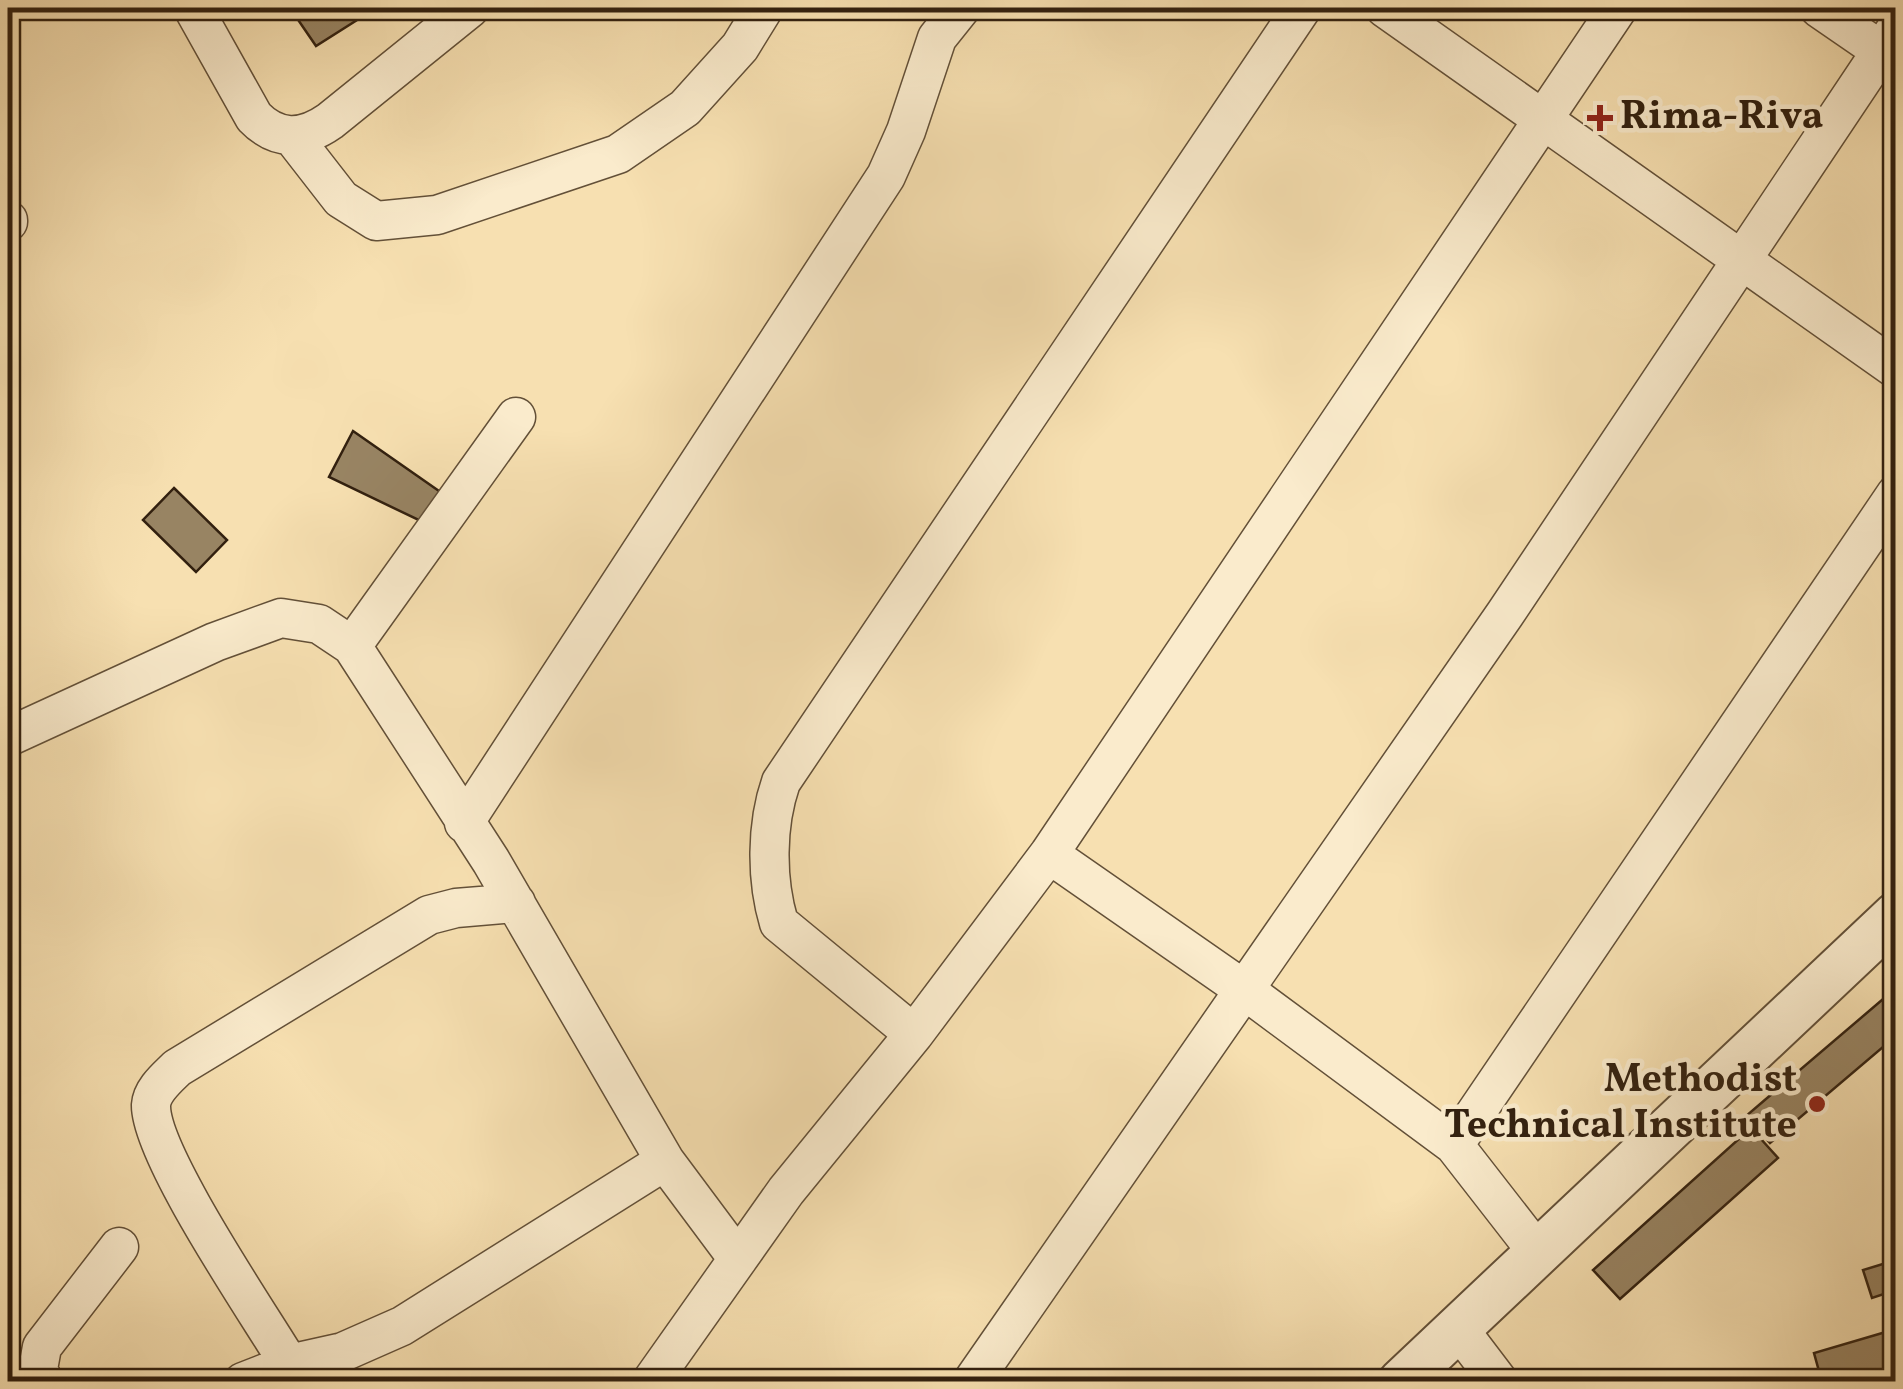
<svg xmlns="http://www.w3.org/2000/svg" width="1903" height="1389" viewBox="0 0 1903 1389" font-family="Vollkorn,serif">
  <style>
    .building { fill: #988463; stroke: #32200f; stroke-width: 2.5 }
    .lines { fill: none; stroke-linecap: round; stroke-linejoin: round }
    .minor-casing { stroke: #635038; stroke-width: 41 }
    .tertiary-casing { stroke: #635038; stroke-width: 49 }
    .minor { stroke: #faebcc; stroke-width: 38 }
    .tertiary { stroke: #faebcc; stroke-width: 45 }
    .poi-dot { fill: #8f2418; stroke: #faebcc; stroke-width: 4 }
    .labels { text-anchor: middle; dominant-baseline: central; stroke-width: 9; stroke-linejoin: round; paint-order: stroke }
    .poi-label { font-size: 40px; font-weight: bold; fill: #32200f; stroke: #faebcc; text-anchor: start }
  </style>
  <rect width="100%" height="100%" fill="#f7e0b1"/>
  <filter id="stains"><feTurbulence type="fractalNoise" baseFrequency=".002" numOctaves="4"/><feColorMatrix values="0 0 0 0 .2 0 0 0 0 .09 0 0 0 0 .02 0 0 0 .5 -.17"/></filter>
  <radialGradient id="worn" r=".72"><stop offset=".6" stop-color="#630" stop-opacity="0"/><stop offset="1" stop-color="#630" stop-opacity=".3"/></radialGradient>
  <path class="building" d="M290,8H376L316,46Z
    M353,431L449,498L427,524L329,477Z
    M174,488L227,540L196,572L143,520Z
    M1896,988V1036L1770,1143L1746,1116Z
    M1751,1128L1778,1158L1620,1299L1593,1270Z
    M1896,1260V1290L1872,1298L1863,1270Z
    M1896,1329V1382H1822L1814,1353Z"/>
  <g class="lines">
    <defs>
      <path id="minor" d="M193,8L254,117C277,141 303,140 330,121L470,8
        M1385,8L1896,369
        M1819,8L1896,61
        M292,136L341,199L376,221L437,215L618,154L685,108L740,47L764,8
        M8,220V222
        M352,646L516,417
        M8,737L215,642L281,618L319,624L352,646L491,861L665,1161L738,1259
        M464,823L886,176L906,131L937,38L961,8
        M1049,854L1246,991L1454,1145L1538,1253
        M914,1034L779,923C766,880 766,825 781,782L1302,8
        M1454,1145L1896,494
        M1458,1328L1499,1382
        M289,1364C259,1314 150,1155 151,1105C152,1090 167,1078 177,1068L429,915L456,908L516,903
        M44,1382L38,1369L42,1347L119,1247
        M243,1382L289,1364L343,1352L402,1326L665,1161
        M651,1382L786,1191L914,1034L1049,854L1618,8
        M972,1382L1505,614L1896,29"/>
      <path id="tertiary" d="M1401,1382L1896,915"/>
    </defs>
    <use href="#minor" class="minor-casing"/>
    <use href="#tertiary" class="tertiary-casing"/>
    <use href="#minor" class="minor"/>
    <use href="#tertiary" class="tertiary"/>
  </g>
  <g class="poi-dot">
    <path d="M1595 103h10v10h10v10h-10v10h-10v-10h-10v-10h10z"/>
    <circle cx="1817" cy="1104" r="10"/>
  </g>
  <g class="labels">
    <g class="poi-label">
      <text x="1620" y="118">Rima-Riva</text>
      <text x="1797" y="1081" text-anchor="end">Methodist<tspan x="1797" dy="46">Technical Institute</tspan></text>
    </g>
  </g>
  <rect width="1903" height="1389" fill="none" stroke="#f7e0b1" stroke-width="40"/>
  <rect x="10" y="10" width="1883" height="1369" fill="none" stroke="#32200f" stroke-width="5"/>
  <rect x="20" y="20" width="1863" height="1349" fill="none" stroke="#32200f" stroke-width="2.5"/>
  <rect width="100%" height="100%" filter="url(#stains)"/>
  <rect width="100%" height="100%" fill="url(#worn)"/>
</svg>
